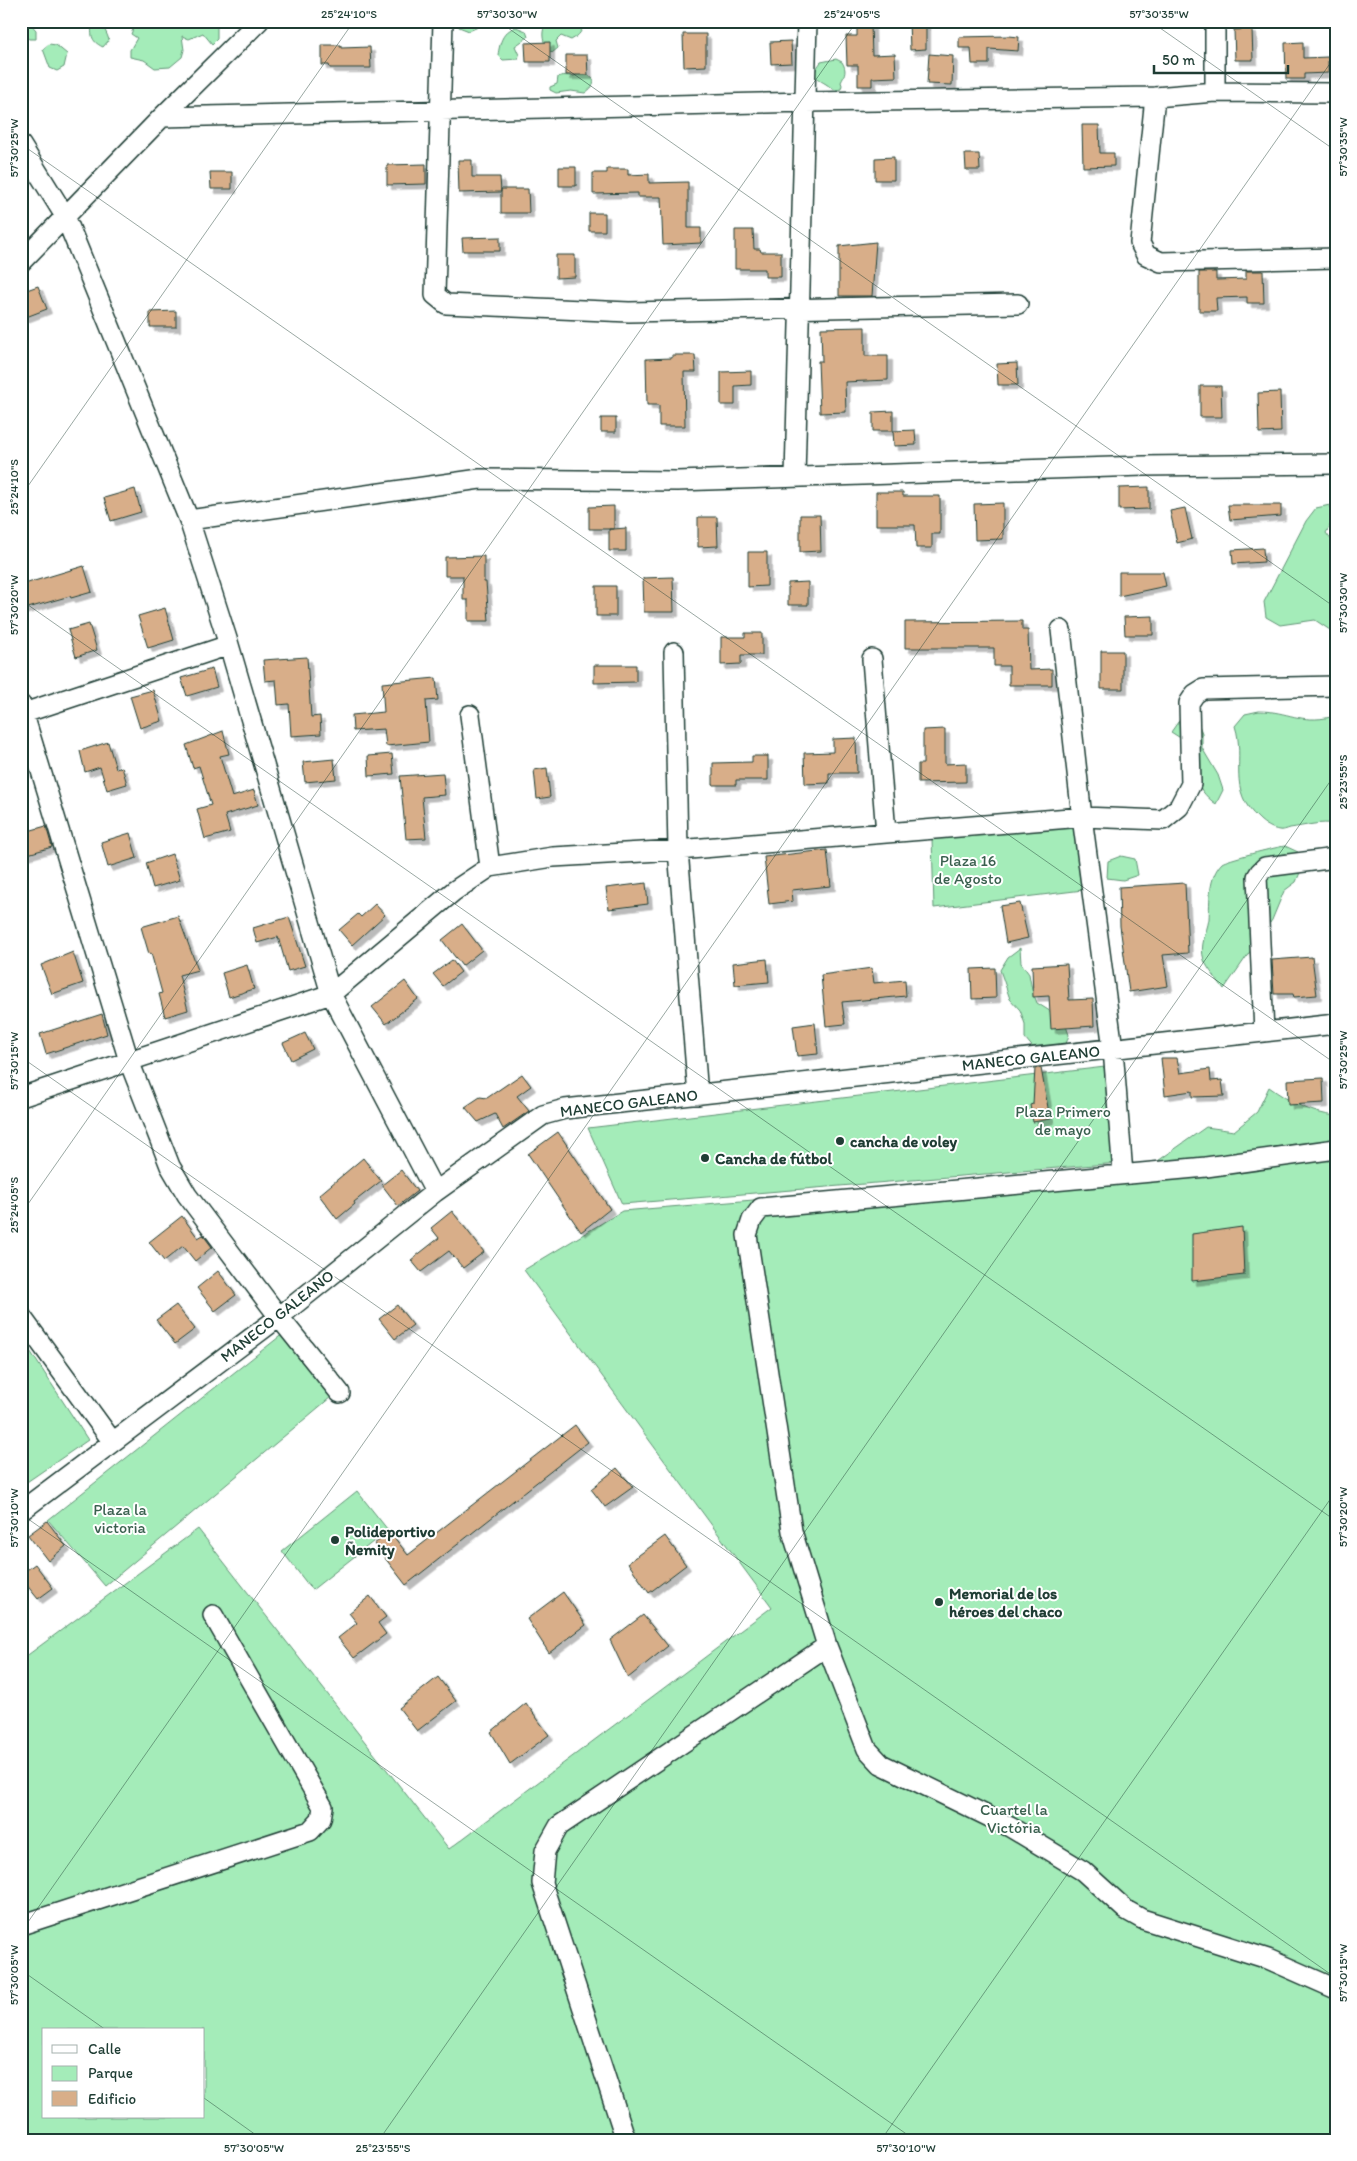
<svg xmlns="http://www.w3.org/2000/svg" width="1357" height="2161" viewBox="0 0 1357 2161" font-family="Itim,sans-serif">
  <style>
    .green { fill: #a4ecb9; stroke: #629476; fill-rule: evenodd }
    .building { fill: #d8ae89; stroke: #1f3d34; filter: url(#shadow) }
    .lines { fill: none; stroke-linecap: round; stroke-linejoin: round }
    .minor-casing { stroke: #1f3d34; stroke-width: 22 }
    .minor { stroke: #fff; stroke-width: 19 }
    .ticks { fill: none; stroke: #1f3d34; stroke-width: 1; stroke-opacity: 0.45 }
    .poi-dot { fill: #1f3d34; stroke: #fff; stroke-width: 2 }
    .labels { text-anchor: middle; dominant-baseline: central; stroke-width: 4; stroke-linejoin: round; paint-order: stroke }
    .park-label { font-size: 16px; fill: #3a604f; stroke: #fff }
    .street-label { font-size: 16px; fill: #1f3d34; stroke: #fff }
    .poi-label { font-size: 16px; font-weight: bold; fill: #1f3d34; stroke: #fff; text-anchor: start }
    .neatline { fill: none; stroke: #1f3d34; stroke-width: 2 }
    .ticks-label { font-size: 12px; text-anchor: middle; fill: #1f3d34 }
  </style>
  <defs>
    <filter id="shadow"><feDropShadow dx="4.5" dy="4.5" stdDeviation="0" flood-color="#0004"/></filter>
  </defs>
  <rect width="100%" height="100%" fill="#fff"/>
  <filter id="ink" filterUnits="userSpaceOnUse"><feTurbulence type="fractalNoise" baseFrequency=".02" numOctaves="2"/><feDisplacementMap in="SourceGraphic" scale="10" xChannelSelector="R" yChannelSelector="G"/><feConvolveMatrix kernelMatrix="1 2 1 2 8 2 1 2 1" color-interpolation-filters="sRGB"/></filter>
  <g filter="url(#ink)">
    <path class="green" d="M21,21H28L36,30V39H29L21,33Z
      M92,21H102C103,28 107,33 109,40L103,47C90,41 91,34 92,21Z
      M140,21H217V39L212,44L203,33L189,39L182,36L184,50L182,57L170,67L155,68L144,60L130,57V50L137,38L131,34L134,27L140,24Z
      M453,21H482L478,27L469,31L459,27Z
      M547,21H583C583,31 580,35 571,40L561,36L556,41L558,48L552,53C542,44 540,33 547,21Z
      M516,27L526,31L528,37L515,46L519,55L518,59L503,60L498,55C500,42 502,32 516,27Z
      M49,44L56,45L67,54L64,67L57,71L50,68L43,49Z
      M836,59L842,62C847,70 845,75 841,82L842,85L841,89C833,91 832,88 826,84C814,77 811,75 821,62Z
      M579,74H587L593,79C595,86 590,89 585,93L571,91L556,93L550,90V87L557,84L558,77C566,73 572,79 579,74Z
      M1330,505L1333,520L1326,533L1336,546V634L1315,620L1280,625L1266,617L1264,602L1306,521L1316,508Z
      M1259,711C1288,711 1300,724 1331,717L1336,720V824C1321,821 1305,826 1290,828C1287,829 1282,831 1279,830C1272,829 1264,824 1259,819C1226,790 1246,759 1235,726L1245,714Z
      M1183,715L1197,720L1202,733V748L1218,775L1223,790L1216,804C1193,788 1192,767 1185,741L1171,732Z
      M1073,826L1083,890L934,908L932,838Z
      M1285,846L1298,852L1302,868L1296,882L1284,891L1272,920L1224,989C1218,980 1208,970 1204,960C1199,945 1207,933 1209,919C1210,901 1208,877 1222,863C1225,860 1276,847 1285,846Z
      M1121,856L1135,859L1138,875L1123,880L1107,878L1108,861Z
      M1020,948L1021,963L1029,974L1032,990L1037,1003L1064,1020L1069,1035L1064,1050H1035L1025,1038V1024L1020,1010L1010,999L1000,970L1008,957Z
      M1105,1067L1118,1163L622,1204L588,1128Z
      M1269,1087C1290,1102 1310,1113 1336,1116V2140H21V1660L198,1529L449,1849L772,1607L524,1270L622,1211L1171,1165L1155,1163L1206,1127L1234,1131L1257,1112ZM1306,1143L1331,1152L1254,1158ZM44,2030H204V2117H44Z
      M284,1333L331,1397L105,1586L48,1520Z
      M21,1337L88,1440L21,1486Z
      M357,1491L388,1530L312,1590L282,1551Z"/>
    <path class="building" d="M909,21H926V49L910,50Z
      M871,25L872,55L895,54L896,77L872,78V86H858V65H847L846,36H857V26Z
      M1252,29L1253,60H1235L1234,30Z
      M683,34H706V66L684,67Z
      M1009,36L1019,37L1018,51L989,49V64H972L971,48H959V37Z
      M791,41L792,63L771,64L770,42Z
      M550,42V62H526L525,43Z
      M1303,42V58L1328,57V73L1304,74V79H1286L1285,43Z
      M322,45H341V48L370,47L371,68H330L329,65H322Z
      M929,54L953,56L952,85L927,84Z
      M566,55H587L588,75H566Z
      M1082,125H1099L1100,153H1114V166L1083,167Z
      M965,154H979L980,170H966Z
      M894,157V180H875V158Z
      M458,160H472V177H500L501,192L459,193Z
      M426,164V184L387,185V165Z
      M559,167H576V186H559Z
      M607,169H628V175L649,174V183L688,182V228H701V243L663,245L661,197H638V193L593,194V173H607Z
      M210,172H232V189H211Z
      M501,189H528L529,213H501Z
      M589,213H605V231H589Z
      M735,230H753L754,249H760L761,252H781V277H765V269H735Z
      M500,237V251H463L462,238Z
      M876,242L872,296H839V246Z
      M556,255H575V277L556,278Z
      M1246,271H1263L1264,303H1247V297L1216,298L1217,311H1199V272H1216V280L1246,279Z
      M38,286L47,309L21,319V292Z
      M176,311V327H150V312Z
      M865,327V356H888V380L845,382L846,412L820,413L818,361H822L821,328Z
      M672,355H695L696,372H684L685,426H659V405H647L646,359L672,358Z
      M1017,363L1018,385H998L997,364Z
      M751,371V385L735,386V405H721V372Z
      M1200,386H1221L1222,417H1200Z
      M1280,392L1281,432L1259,433L1258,393Z
      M893,411V431H873V412Z
      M601,418H616V432H601Z
      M915,430L916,445L894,446L893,431Z
      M1149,487V509L1119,510V488Z
      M135,489L141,512L111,521L104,498Z
      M876,492H903V496H940V534H932V548H916L915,525H876Z
      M1003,503V539L975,540L974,504Z
      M1228,505H1281V516L1230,520Z
      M614,506V529L626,528V551H609V529H614H589V507Z
      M1185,508L1192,539L1177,543L1170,511Z
      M800,515H820L821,551L800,552Z
      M698,517H717L718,546L698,547Z
      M1263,548L1264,562L1233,564L1232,550Z
      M748,552H767V586L748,587Z
      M484,556V582H486L489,621H468V600H463V576H445V557Z
      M84,566L92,592L71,598L70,596L21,610V585Z
      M1119,572H1163L1166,586L1119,596Z
      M673,577L674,612H644L643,578Z
      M808,582V605H788V583Z
      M596,586H616V616H596Z
      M165,608L174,640L148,648L138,616Z
      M1153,616V635H1125L1124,617Z
      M1022,621V630H1028L1029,670L1052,669V685H1009V666H994V648H905V622Z
      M89,624L97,650L76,657L68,630Z
      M745,633H762V655H741V664L721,665V637H745Z
      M1101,651H1123V689H1101Z
      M307,657L311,717L320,716L321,734L291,736L289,704L278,705L276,680L265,681L263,660Z
      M594,665H636V682L594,683Z
      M212,669L217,687L187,696L181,678Z
      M436,678L438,700L426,701L429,742L386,746L384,729L353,731L352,715L384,712L382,683Z
      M153,690L162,721L140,728L130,696Z
      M945,729V764L966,763V782L918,783V764H923V730Z
      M223,731L229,754L220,756L232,797L254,790L258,805L225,815L230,832L205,839L197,809L211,805L199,766L193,768L186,745Z
      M856,738L857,773H829V783L805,784L804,753L833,752V739Z
      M108,742L116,769L122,767L127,784L107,790L100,767L85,772L80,751Z
      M392,754L394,774L369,776L368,756Z
      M752,756H768V780H736V785H713V763L752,762Z
      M334,759L336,779L305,782L303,762Z
      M547,768L550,797L537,799L534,770Z
      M443,773L445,795L422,797L426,838L406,839L400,776Z
      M46,826L52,847L21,856V833Z
      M130,833L137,858L108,867L101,842Z
      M827,850L831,886L792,890L793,901L769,904L764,857Z
      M172,854L180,880L153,888L146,863Z
      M646,883L648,904L609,909L606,888Z
      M1185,883L1188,953L1163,955L1168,986L1129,992L1120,926L1119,887Z
      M1020,903L1028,938L1006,943L1000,906Z
      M375,904L385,915L352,945L339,930L358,914L361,917Z
      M178,916L198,970L179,975L188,1010L165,1017L159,994L162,993L151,953L149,954L141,927Z
      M289,917L305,966L288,971L278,937L257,943L253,928Z
      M462,924L482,950L462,966L442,940Z
      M73,952L83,983L52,994L41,965Z
      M1312,957L1317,995L1294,997L1293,994H1274L1272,960Z
      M767,959L769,982L735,985L733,963Z
      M452,960L461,972L443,986L433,974Z
      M1067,964L1069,1000L1093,999L1094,1026L1051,1029L1049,996L1033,997L1032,966Z
      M247,965L254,989L229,997L222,973Z
      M872,968L874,983L905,980L906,996L842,1002L845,1024L826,1026L821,975Z
      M995,968L996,998L972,999L971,969Z
      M405,981L418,999L386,1024L372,1007Z
      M102,1014L107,1034L46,1054L40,1034Z
      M815,1023L818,1054L797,1056L793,1026Z
      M305,1033L313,1049L291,1060L283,1043Z
      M1161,1058H1177L1180,1073L1210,1069L1211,1081L1222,1080L1224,1096L1192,1097V1091L1165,1095Z
      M1035,1068H1041L1050,1119L1033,1122L1030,1105L1033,1104Z
      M522,1074L531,1086L517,1096L529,1111L503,1129L495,1114L478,1122L465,1107L480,1097L487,1098Z
      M1323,1078L1324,1103L1288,1105L1287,1080Z
      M558,1132L610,1209L581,1232L528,1154Z
      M363,1158L381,1181L354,1202L355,1204L337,1219L319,1195Z
      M401,1170L417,1191L398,1206L382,1185Z
      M452,1211L484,1252L463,1268L449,1251L421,1272L411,1260L439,1238L431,1228Z
      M182,1216L198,1238L203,1235L212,1247L195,1261L183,1246L164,1261L149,1242Z
      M1242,1227L1244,1275L1192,1281V1234Z
      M218,1271L236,1295L215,1311L197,1288Z
      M176,1305L195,1329L175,1344L156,1320Z
      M397,1305L413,1325L395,1339L379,1319Z
      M575,1425L588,1442L406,1585L374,1544L390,1532L408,1555Z
      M617,1468L633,1487L605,1507L591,1489Z
      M47,1521L66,1546L48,1561L28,1535Z
      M665,1536L686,1565L649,1593L628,1563Z
      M35,1564L53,1588L38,1599L21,1578V1574Z
      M563,1592L586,1625L549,1653L527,1619Z
      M370,1596L386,1617L378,1623L386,1634L354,1658L338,1638L357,1623L349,1613Z
      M643,1615L668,1646L628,1678L610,1640Z
      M438,1677L456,1701L417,1731L399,1708Z
      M526,1703L549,1735L510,1764L491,1732Z"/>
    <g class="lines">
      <defs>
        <path id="minor" d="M443,21L435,295L446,304L629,312L1018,304
          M1215,21V92
          M1155,97L1140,243L1146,255L1161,262L1336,258
          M162,117L806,102L1155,97L1215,92L1336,93
          M21,145L65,216L189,520L229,645L331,994L435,1192
          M21,262L162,117L259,21
          M795,477L807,21
          M189,520L480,479L677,481L1144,466L1336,464
          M1061,630L1082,817L1113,1049L1123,1174
          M674,652L678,850L698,1095
          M872,659L886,833
          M21,705L129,1061L170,1166L187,1195L279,1317L340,1393
          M21,714L229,645
          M470,715L490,867
          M1264,1032L1257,877L1260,872L1265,867L1336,858
          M21,1097L331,994L454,891L490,867L553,857L678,850L1082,817L1163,820L1179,807L1191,784L1189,703L1195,694L1203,689L1336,686
          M21,1316L112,1441
          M21,1511L279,1317L435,1192L543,1115L565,1109L1336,1024
          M827,1646L792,1531L747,1235L752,1220L761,1208L1206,1167L1336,1149
          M21,1925L310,1831L321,1819L323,1807L213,1615
          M626,2140L542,1883L545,1851L559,1826L827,1646L867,1749L881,1764L1010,1827L1083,1871L1126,1910L1142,1919L1268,1959L1336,1989"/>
      </defs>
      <use href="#minor" class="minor-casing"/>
      <use href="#minor" class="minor"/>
    </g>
  </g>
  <path class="ticks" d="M498,21L1336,608M1150,21L1336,151M21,144L1336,1064M21,496L354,21M21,600L1336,1521M21,1057L1336,1978M21,1214L857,21M21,1514L915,2140M21,1932L1336,55M21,1970L106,2030M204,2098L263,2140M379,2140L1336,773M881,2140L1336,1491"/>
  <g class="poi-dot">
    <circle cx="840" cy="1141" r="5"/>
    <circle cx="705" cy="1158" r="5"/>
    <circle cx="335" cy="1540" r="5"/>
    <circle cx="939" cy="1602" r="5"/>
  </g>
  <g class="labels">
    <g class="park-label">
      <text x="968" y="860">Plaza 16<tspan x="968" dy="18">de Agosto</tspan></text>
      <text x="1063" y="1111">Plaza Primero<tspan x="1063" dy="18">de mayo</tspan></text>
      <text x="120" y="1509">Plaza la<tspan x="120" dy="18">victoria</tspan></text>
      <text x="1014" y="1809">Cuartel la<tspan x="1014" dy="18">Victória</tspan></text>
    </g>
    <g class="street-label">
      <text transform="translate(1031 1058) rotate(-6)">MANECO GALEANO</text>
      <text transform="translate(629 1103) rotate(-7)">MANECO GALEANO</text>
      <text transform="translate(277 1316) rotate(-38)">MANECO GALEANO</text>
    </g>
    <g class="poi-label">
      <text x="850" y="1141">cancha de voley</text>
      <text x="715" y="1158">Cancha de fútbol</text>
      <text x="345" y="1531">Polideportivo<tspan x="345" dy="18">Ñemity</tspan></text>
      <text x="949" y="1593">Memorial de los<tspan x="949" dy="18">héroes del chaco</tspan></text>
    </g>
  </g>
  <rect width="1357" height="2161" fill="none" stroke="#fff" stroke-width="55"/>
  <rect x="42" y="2028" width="162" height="90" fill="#ffffff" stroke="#a5b1ae"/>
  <rect x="52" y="2045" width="25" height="8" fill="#ffffff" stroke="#a5b1ae"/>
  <text x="88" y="2054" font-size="15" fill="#1f3d34">Calle</text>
  <rect x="52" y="2066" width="25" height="15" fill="#a4ecb9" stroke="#a5b1ae"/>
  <text x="88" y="2078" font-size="15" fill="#1f3d34">Parque</text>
  <rect x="52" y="2091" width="25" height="15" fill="#d8ae89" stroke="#a5b1ae"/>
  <text x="88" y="2104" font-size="15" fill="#1f3d34">Edificio</text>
  <path d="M1154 65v8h134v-8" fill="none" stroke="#1f3d34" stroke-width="2.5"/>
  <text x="1162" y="65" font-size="15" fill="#1f3d34" stroke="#ffffff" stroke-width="4" paint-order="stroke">50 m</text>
  <rect x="28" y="28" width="1302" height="2106" class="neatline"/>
  <g class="ticks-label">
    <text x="349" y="18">25°24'10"S</text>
    <text x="507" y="18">57°30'30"W</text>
    <text x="852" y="18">25°24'05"S</text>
    <text x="1159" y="18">57°30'35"W</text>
    <text transform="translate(1343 147) rotate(-90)" y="4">57°30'35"W</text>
    <text transform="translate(14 148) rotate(-90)" y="4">57°30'25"W</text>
    <text transform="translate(14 487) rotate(-90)" y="4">25°24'10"S</text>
    <text transform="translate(1343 603) rotate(-90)" y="4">57°30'30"W</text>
    <text transform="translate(14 605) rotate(-90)" y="4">57°30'20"W</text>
    <text transform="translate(1343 782) rotate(-90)" y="4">25°23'55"S</text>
    <text transform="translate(1343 1060) rotate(-90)" y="4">57°30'25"W</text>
    <text transform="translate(14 1061) rotate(-90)" y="4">57°30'15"W</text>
    <text transform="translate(14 1205) rotate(-90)" y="4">25°24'05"S</text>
    <text transform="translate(1343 1517) rotate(-90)" y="4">57°30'20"W</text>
    <text transform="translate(14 1518) rotate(-90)" y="4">57°30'10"W</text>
    <text transform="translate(1343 1973) rotate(-90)" y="4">57°30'15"W</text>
    <text transform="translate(14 1975) rotate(-90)" y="4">57°30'05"W</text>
    <text x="254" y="2152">57°30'05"W</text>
    <text x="383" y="2152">25°23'55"S</text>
    <text x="906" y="2152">57°30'10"W</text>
  </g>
</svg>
